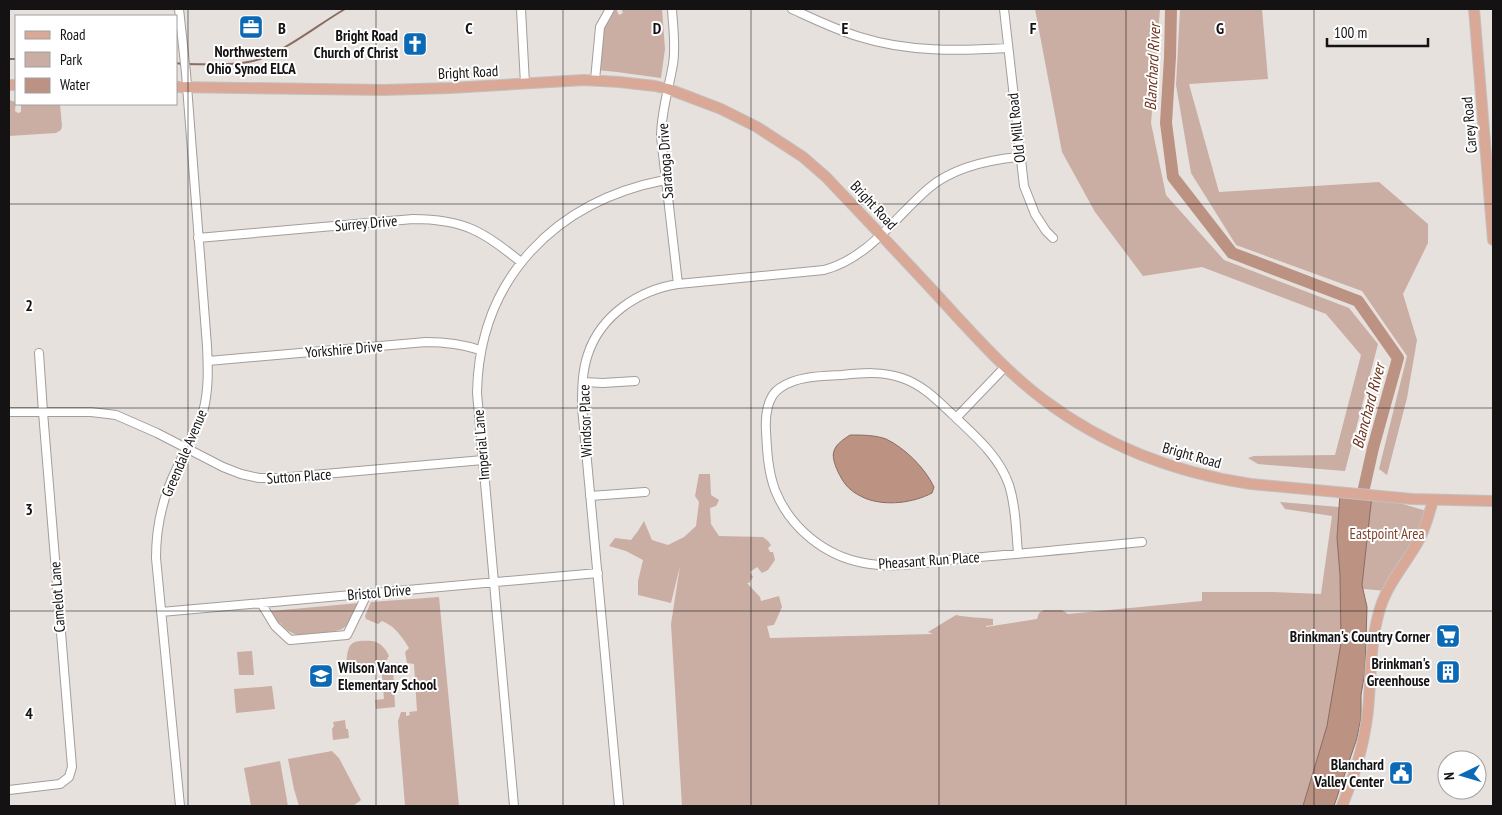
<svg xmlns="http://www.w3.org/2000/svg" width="1502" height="815" viewBox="0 0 1502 815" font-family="'PT Sans Narrow',sans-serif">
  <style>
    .green { fill: #caada3 }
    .water { fill: #bc9283; stroke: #8a6c61 }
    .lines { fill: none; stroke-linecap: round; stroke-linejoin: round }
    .stream { stroke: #8a6c61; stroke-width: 2 }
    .river { stroke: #bc9283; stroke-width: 12 }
    .minor-casing { stroke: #a39d9b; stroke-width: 10 }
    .major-casing { stroke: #c2c1c1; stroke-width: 12 }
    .minor { stroke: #fff; stroke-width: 8 }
    .major { stroke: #d9a896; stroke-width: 10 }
    .grid { fill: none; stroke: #141212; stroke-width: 1; stroke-opacity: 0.55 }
    .labels { text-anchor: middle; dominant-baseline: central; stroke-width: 4; stroke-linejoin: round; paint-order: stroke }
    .poi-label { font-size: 15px; font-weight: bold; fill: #141212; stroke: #fff; text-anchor: end }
    .street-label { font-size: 15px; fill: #141212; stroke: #fff }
    .park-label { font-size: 15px; fill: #7e4530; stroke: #fff }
    .water-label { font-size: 16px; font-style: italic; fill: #6b341f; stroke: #fff }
    .grid-label { font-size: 16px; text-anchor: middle; font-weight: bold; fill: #141212; stroke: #fff; stroke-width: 4; stroke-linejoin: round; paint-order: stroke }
  </style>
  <rect width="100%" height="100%" fill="#e7e1de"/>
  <path class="green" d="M615,9H617V11L619,15L623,13L622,10L624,9H662L665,49L661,78L617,72L597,70L603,31Z
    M1035,9H1160L1151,123L1166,195L1224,260L1349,308L1378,344L1345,471L1258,464L1248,458L1254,456L1335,455L1361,355L1326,314L1202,267L1143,276L1095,212L1062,152Z
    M1180,9H1262L1268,79L1189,84L1219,192L1379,182L1428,224V243L1403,294L1417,340L1407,398L1387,475L1379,469L1407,356L1362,291L1236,245L1191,173L1176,85Z
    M9,100L16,102L15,111L18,113L21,112V104H60L62,126L61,130L56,133L9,136Z
    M699,474H710L711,495L719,500L716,506L710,508L711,524L719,536L763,537L768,541L771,545L768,548L770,552H773L775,560L768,570L762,573L757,567L750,572L753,577L749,583H747L760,597L761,601L779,596L782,607L774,625L767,626L770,638L933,634L928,632L956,615C969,618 980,617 993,619V625L986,626V627L1037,619L1039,613L1044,610H1062L1068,614L1202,601V592H1273L1321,594L1332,516L1285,509L1280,502L1339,507L1337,538L1352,592L1317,806H682L671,624L680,566L671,603L638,595V581L643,560L626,551L609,546L615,538L631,540L638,531L644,521L652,540L668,545L684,537L696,526L699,502L695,496Z
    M1372,495L1430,512L1387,591L1352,588Z
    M439,597L459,806H405L398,721L401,712H406V716L410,715L409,712L417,711L414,664L407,663L405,652L409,648C402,637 395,626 382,621L378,624L366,619L365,616L371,602Z
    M359,603C355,611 350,625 342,629C336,632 305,636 299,635C291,634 285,629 280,623H277L271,611Z
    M373,641C381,643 386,649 389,656L386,661L350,671L347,670C346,665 346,646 353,643C358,640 368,641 373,641Z
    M252,651L254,675H239L237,652Z
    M386,664H389L393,668L395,707L376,709L375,700L384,699L381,665Z
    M272,686L275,709L236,713L234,689Z
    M345,720L346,729H348L349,738L333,740L332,729L334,726L333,722Z
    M332,751L339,758L361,800L353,806H299L294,789L288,759Z
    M280,761L288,806H251L244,768Z"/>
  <path class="water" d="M850,435C862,435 875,435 886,439C905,448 925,468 934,487L932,493C913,503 887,506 867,499C862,497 854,493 850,489C843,484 830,460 834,451C836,444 844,439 850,435Z
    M1340,493L1372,495L1362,585L1367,607L1365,671L1361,695V718L1357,738L1334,806H1303L1327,726L1341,643L1340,575L1337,538Z"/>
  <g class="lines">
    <path class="stream" d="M9,59H16
      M176,63L182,64
      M187,64C207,64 228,66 248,62C279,57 317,25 345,9"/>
    <path class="river" d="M1171,9L1170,57L1166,123L1173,177L1232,253L1358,301L1398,358L1373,448L1360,506"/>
    <defs>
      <path id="minor" d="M179,9L186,73L207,346C208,368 209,390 203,412C197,431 185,449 177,468C163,496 156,526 156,558L180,806
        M521,9L525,84
        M672,9C673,27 676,46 673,64C669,88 661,112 661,137L678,284
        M792,9C814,19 836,30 860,37C907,52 959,51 1008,48
        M1004,9L1024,186L1035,214L1046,231L1053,238
        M595,80L600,27L610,9
        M198,238L413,219C465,219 483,232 521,262
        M208,361L426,342C445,342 462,344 480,350
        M583,382L603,383L635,381
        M9,412H91L116,415L157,433L223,467L241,474L259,478H279L483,460
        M956,418L1005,367
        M590,496L645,492
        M1018,553C1016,531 1016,507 1009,485C999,456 975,436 953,415C938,401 923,385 902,378C882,371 862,373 842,375C823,376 796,376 780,388C767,396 765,417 766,431C767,451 768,471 775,490C790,528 825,556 864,563C895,569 928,562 958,559C1020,554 1081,548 1142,542
        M261,603L275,626L290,640L347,635L367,594
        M161,612L598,573
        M9,790L60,784L69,777L72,767L43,412L39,353
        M514,806L477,393C479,278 556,201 665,180
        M619,806L582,407C582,390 582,371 588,354C601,315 639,290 678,284L824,270C869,258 895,217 929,188C954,167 988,160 1019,157"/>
      <path id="major" d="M1474,9L1493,240
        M9,85H16
        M176,87L384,90L450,88L584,80L619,82L655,86L668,89L687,96L721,109L757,127L803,157L826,177L843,195C882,236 921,277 959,319C986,348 1012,376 1044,400C1105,446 1176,473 1251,484L1412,499L1493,501
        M1342,806C1355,776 1364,744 1368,711C1371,678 1370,644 1379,612C1386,585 1406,564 1419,540C1426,527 1429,514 1433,500"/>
    </defs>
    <use href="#minor" class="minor-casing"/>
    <use href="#major" class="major-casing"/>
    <use href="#minor" class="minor"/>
    <use href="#major" class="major"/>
  </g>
  <path class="grid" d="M188,9V806M376,9V806M563,9V806M751,9V806M939,9V806M1126,9V806M1314,9V806M9,204H1493M9,408H1493M9,611H1493"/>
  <defs>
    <symbol id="office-square" viewBox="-11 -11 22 22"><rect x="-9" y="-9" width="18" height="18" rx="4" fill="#0c69b6" stroke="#fff"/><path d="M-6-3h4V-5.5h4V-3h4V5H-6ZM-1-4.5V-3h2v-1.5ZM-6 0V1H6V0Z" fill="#fff"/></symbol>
    <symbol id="church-square" viewBox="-11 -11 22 22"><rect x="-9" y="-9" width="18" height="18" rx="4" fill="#0c69b6" stroke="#fff"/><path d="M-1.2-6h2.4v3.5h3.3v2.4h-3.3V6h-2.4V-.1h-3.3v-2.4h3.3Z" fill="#fff"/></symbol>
    <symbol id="supermarket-square" viewBox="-11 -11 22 22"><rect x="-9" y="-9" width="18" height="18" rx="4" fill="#0c69b6" stroke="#fff"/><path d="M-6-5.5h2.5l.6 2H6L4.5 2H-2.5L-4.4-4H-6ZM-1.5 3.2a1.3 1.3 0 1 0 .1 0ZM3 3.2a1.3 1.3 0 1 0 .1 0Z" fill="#fff"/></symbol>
    <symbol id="building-square" viewBox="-11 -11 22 22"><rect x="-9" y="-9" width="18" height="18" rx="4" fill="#0c69b6" stroke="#fff"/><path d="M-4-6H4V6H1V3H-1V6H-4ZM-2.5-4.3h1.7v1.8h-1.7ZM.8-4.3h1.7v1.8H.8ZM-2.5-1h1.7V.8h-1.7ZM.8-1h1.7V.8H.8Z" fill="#fff"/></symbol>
    <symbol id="school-square" viewBox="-11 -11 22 22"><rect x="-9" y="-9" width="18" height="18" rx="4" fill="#0c69b6" stroke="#fff"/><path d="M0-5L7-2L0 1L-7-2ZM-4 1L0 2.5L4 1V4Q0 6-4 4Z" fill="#fff"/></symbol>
    <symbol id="civic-square" viewBox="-11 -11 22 22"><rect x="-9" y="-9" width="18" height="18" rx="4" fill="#0c69b6" stroke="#fff"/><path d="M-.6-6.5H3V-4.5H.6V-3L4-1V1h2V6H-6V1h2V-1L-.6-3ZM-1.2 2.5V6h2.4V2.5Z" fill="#fff"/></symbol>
  </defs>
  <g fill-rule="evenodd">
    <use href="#office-square" x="237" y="13" width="28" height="28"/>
    <use href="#church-square" x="401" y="30" width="28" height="28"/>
    <use href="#supermarket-square" x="1434" y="622" width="28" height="28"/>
    <use href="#building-square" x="1434" y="658" width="28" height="28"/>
    <use href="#school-square" x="307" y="662" width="28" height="28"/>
    <use href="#civic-square" x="1387" y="759" width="28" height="28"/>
  </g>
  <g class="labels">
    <g class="poi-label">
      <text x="398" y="35">Bright Road<tspan x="398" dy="17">Church of Christ</tspan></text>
      <text x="251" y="51" text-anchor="middle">Northwestern<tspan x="251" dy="17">Ohio Synod ELCA</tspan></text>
      <text x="1430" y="636">Brinkman's Country Corner</text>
      <text x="1430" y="663">Brinkman's<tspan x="1430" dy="17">Greenhouse</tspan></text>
      <text x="338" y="667" text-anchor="start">Wilson Vance<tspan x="338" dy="17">Elementary School</tspan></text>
      <text x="1384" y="764">Blanchard<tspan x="1384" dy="17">Valley Center</tspan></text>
    </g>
    <g class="street-label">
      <text transform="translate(468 72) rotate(-3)">Bright Road</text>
      <text transform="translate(1469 125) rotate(-95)">Carey Road</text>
      <text transform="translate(1016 128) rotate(-96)">Old Mill Road</text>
      <text transform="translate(665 161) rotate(-94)">Saratoga Drive</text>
      <text transform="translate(874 205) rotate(47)">Bright Road</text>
      <text transform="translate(366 223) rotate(-5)">Surrey Drive</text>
      <text transform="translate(344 349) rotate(-5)">Yorkshire Drive</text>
      <text transform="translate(585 421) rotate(-92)">Windsor Place</text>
      <text transform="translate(481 445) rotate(-95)">Imperial Lane</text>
      <text transform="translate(184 453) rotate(-67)">Greendale Avenue</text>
      <text transform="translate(1192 455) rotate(16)">Bright Road</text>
      <text transform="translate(299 476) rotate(-4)">Sutton Place</text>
      <text transform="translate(929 560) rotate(-4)">Pheasant Run Place</text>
      <text transform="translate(379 592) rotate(-5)">Bristol Drive</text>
      <text transform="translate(57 597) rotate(-94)">Camelot Lane</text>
    </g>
    <g class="park-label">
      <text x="1387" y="533">Eastpoint Area</text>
    </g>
    <g class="water-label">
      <text transform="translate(1152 67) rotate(-87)">Blanchard River</text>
      <text transform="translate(1368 406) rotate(-75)">Blanchard River</text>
    </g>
  </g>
  <g class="grid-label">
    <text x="282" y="34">B</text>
    <text x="469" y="34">C</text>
    <text x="657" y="34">D</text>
    <text x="845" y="34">E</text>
    <text x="1033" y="34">F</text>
    <text x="1220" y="34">G</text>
    <text x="29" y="311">2</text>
    <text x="29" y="515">3</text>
    <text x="29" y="719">4</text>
  </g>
  <rect width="1502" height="815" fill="none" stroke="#141212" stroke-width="20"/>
  <rect x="15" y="15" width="162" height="90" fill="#ffffff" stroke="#a1a0a0"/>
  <rect x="25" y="31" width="25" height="8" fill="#d9a896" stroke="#a1a0a0"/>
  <text x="60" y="40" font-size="15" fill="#141212">Road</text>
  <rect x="25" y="52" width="25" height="15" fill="#caada3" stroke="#a1a0a0"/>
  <text x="60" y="65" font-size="15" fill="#141212">Park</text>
  <rect x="25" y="78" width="25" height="15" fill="#bc9283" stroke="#a1a0a0"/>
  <text x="60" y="90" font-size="15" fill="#141212">Water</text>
  <g transform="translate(1462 775) rotate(265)"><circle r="24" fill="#ffffff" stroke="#a1a0a0"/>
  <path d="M0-4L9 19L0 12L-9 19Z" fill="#0c69b6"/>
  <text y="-8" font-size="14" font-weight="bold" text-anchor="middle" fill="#141212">N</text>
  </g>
  <path d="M1327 38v8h101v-8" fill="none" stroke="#141212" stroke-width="2.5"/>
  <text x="1334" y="38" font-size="15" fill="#141212" stroke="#ffffff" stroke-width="4" paint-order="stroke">100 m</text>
</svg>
